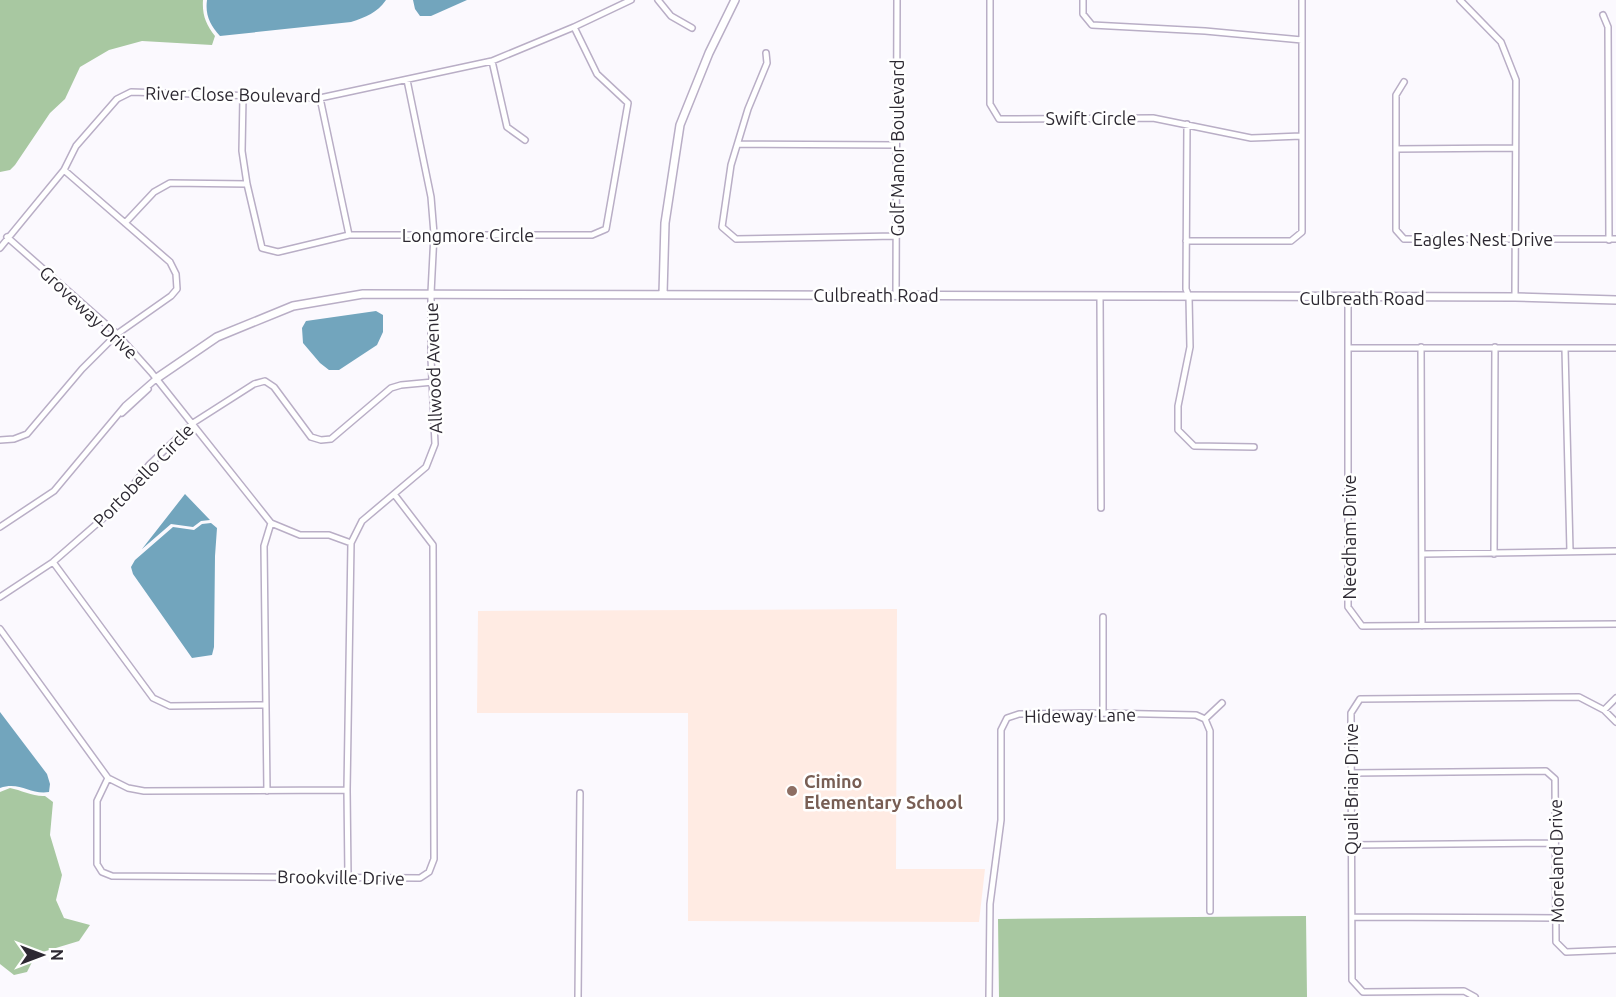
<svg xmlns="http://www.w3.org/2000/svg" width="1616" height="997" viewBox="0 0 1616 997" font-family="Ubuntu,sans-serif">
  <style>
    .education { fill: #ffebe3 }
    .forest { fill: #a8c8a1 }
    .water { fill: #72a5bd }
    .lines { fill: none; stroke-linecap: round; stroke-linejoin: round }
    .minor-casing { stroke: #b9aec6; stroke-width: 8 }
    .tertiary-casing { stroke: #b9aec6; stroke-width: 10 }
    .minor { stroke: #fff; stroke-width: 5 }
    .tertiary { stroke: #fff; stroke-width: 7 }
    .education-dot { fill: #8d6e63; stroke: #fff; stroke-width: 2 }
    .labels { text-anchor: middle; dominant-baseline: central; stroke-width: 5; stroke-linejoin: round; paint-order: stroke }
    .street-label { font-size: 18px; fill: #2d2932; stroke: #fff }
    .education-label { font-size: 18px; font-weight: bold; fill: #785e54; stroke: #fff; text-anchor: start }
  </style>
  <rect width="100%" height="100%" fill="#fbf9fe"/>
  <path class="education" d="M897,609L896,869H985L979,922L688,921V713H477L478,611Z"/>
  <path class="forest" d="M0,0H203C202,15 206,25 215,36L212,45L142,41L109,50L80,67L65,99L50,113L15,165L10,170L0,172Z
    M10,788C21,790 34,797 45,796L53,802L50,835L62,875L56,900L64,918L90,925L79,941L36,954L27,972L14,975L0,964V792Z
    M1306,916L1307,997H999L998,919Z"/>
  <path class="water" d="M207,0H386C377,13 366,17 351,22L220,36C210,25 205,15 207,0Z
    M413,0H467L431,16H420L415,9Z
    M376,311L383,315V332L377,345L339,370H329L320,363L303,343L302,328L306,321Z
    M185,494L210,520L201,521L193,527L171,524L142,549Z
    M211,523L217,528L215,556L214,647L212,655L192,658L133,574L131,567L135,560L173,527L194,530L202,524Z
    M0,712L47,774L50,784L49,792C30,795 20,781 0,788Z"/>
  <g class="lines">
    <defs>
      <path id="minor" d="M658,0L671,16L692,28
        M990,0V104L999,119L1153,118L1251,138L1301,136
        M1083,0V14L1092,25L1205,31L1302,40
        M1460,0L1501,42L1516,80L1515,297
        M1603,15L1608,27L1609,240
        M766,53L767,63L748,109L731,165L722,227L736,239L896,236
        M492,61L507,127L525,140
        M1404,82L1396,95V230L1404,239H1616
        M243,97L242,151L247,184L262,248L278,252L349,235H592L606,229L628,103L597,74L574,27
        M320,98L349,235
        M1187,124L1186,289L1189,297L1190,347L1178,406V430L1194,446L1254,447
        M739,144L896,145
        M1396,149L1515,148
        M125,223L154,192L170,183L247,184
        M7,237L117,334L151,372L271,523L300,535H329L351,543
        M1186,241H1291L1302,232V0
        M0,248L64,170L76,146L117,99L131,92L320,98L492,61L574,27L631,0
        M896,295L897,0
        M1100,297L1101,508
        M1348,298V607L1362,626L1616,624
        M1421,347L1422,626
        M1349,348H1616
        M1565,349L1570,551
        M122,413L148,389
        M0,440L14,439L27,434L82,369L117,334L171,296L177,289L176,274L170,262L64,170
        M0,527L54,491L125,406L157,378
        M1423,554L1616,551
        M1494,554L1495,347
        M53,562L153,698L170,706L265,705
        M0,597L53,562L116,507L149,465L193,423L254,384L265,381L274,387L311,437L321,440L331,439L391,388L401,385L433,382
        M1103,617V713
        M0,629L108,778L128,788L144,791L347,790
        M1604,710L1616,698
        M1205,719L1222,703
        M1351,773L1546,771L1555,779L1556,942L1566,952L1616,950
        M108,778L97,801V864L102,872L112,876L420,878L429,872L434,859L433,545L394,494
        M267,791L264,546L271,523
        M1352,845L1555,843
        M348,876L347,790L351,543L362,521L426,467L435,444L431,358V293L434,234L431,197L407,80
        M1352,917L1556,918
        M578,997L580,793
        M989,997L990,904L1001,820V730L1007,718L1019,714L1103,713L1196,715L1205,719L1210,731V911
        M1475,997L1464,991L1363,992L1352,980L1351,713L1360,699L1579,697L1604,710L1616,722"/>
      <path id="tertiary" d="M663,294L665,223L680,125L709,53L735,0
        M157,378L217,337L293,306L363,294L1515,297L1616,300"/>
    </defs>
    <use href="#minor" class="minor-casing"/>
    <use href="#tertiary" class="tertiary-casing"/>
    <use href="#minor" class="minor"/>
    <use href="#tertiary" class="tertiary"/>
  </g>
  <circle class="education-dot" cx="792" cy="791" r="6"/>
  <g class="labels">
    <g class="street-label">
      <text transform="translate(233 94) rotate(1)">River Close Boulevard</text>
      <text x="1091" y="118">Swift Circle</text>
      <text transform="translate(897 148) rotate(-90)">Golf Manor Boulevard</text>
      <text x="468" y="235">Longmore Circle</text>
      <text x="1483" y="239">Eagles Nest Drive</text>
      <text x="876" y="295">Culbreath Road</text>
      <text x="1362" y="298">Culbreath Road</text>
      <text transform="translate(89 312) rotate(43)">Groveway Drive</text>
      <text transform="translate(433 368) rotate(-92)">Allwood Avenue</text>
      <text transform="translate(143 475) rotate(-46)">Portobello Circle</text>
      <text transform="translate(1349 537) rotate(-90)">Needham Drive</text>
      <text transform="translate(1080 715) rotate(-1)">Hideway Lane</text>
      <text transform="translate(1351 789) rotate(-90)">Quail Briar Drive</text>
      <text transform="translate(1556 861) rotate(-91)">Moreland Drive</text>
      <text transform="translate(341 877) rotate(1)">Brookville Drive</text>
    </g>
    <g class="education-label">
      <text x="804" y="781">Cimino<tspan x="804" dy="21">Elementary School</tspan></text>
    </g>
  </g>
  <g transform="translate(42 955) rotate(90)" stroke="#ffffff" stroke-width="4.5" paint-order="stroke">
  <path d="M0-4.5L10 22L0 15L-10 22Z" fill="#2d2932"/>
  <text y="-9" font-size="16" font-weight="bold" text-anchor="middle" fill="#2d2932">N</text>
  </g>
</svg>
